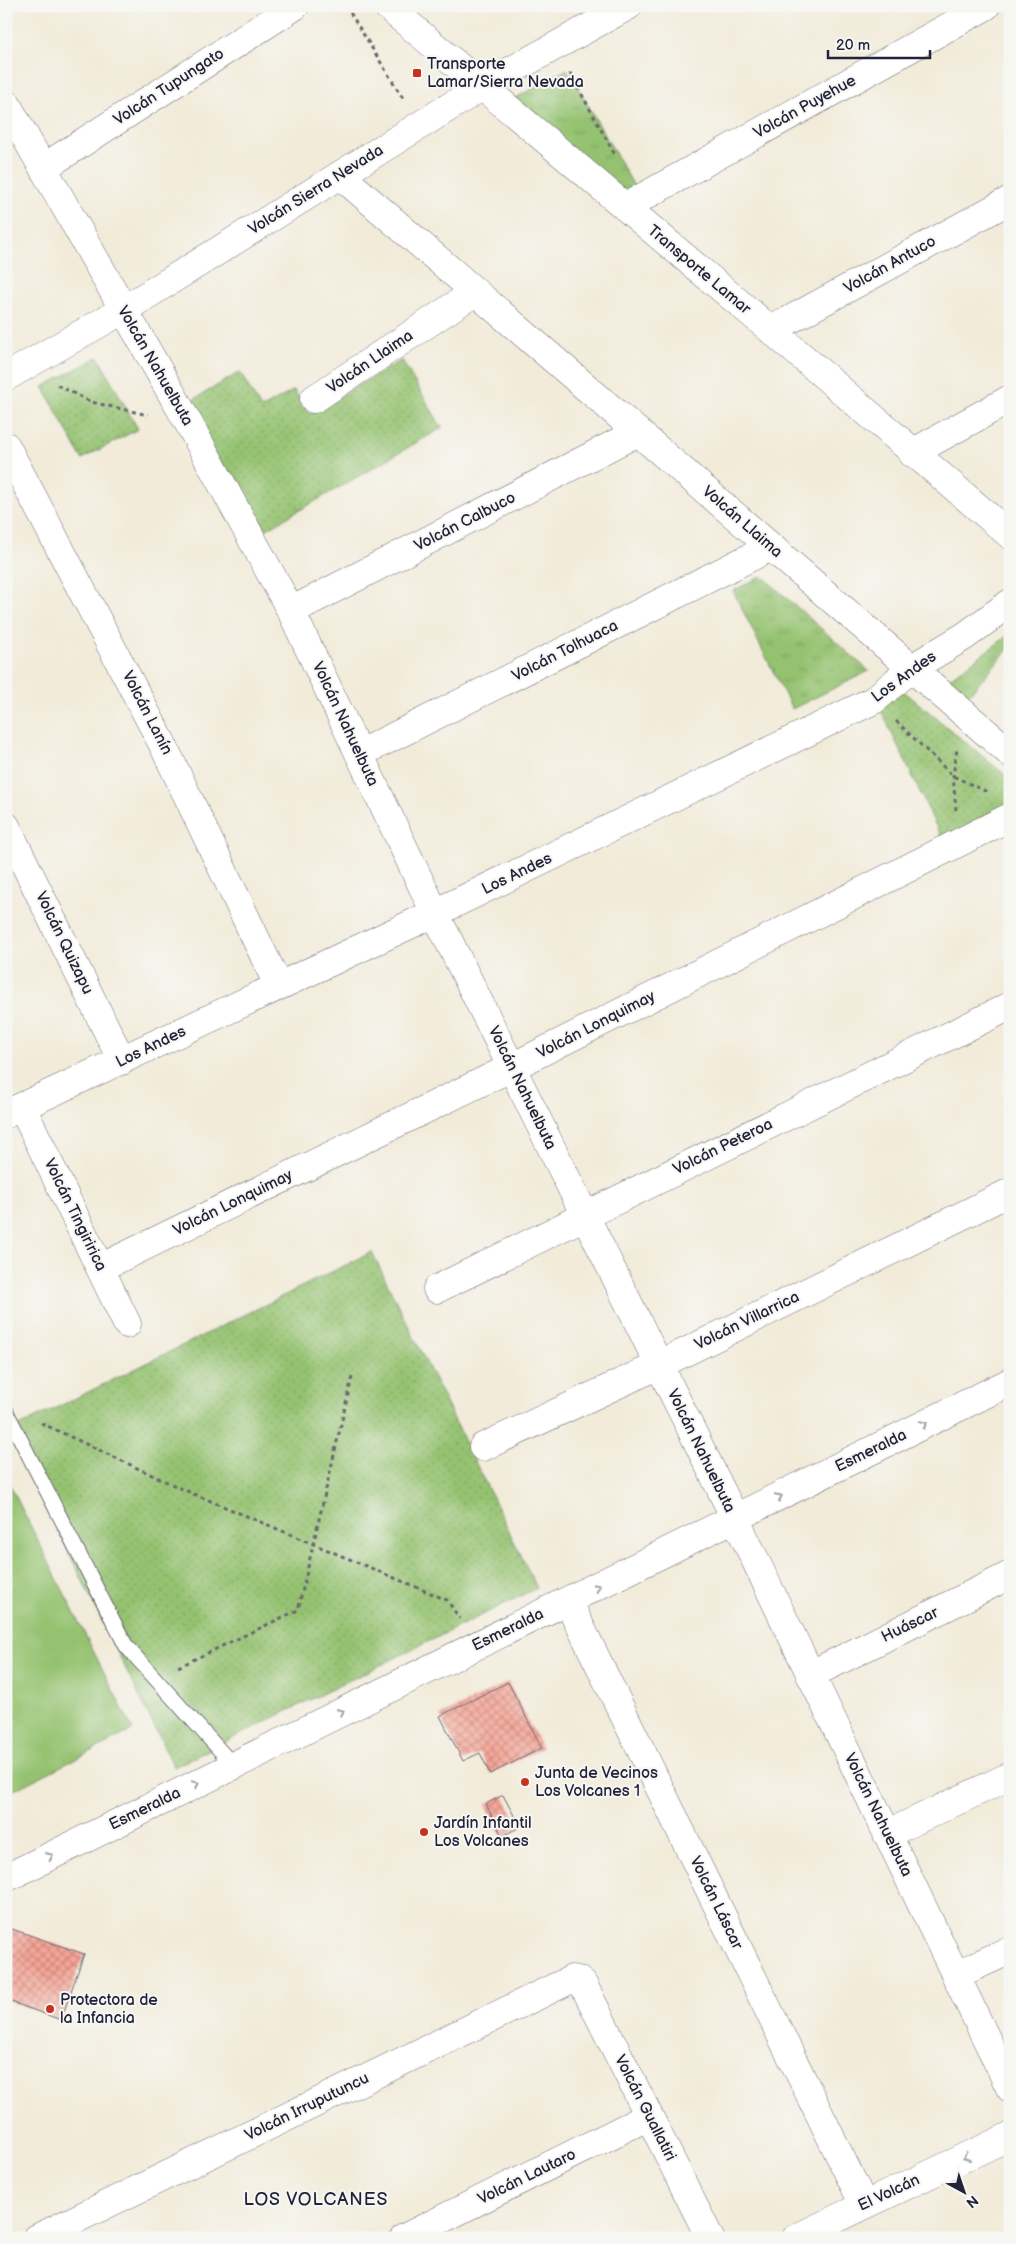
<svg xmlns="http://www.w3.org/2000/svg" width="1016" height="2244" viewBox="0 0 1016 2244" font-family="'Balsamiq Sans',sans-serif">
  <style>
    .grass { fill: url(#grass-tufts); stroke: #5b7256 }
    .park { fill: url(#park-dots); stroke: #5b7256 }
    .garden { fill: #94c270; stroke: #5b7256 }
    .building { fill: url(#building-cross-hatch) }
    .lines { fill: none; stroke-linecap: round; stroke-linejoin: round }
    .lane-casing { stroke: #6b6872; stroke-width: 16 }
    .street-casing { stroke: #6b6872; stroke-width: 29 }
    .secondary-casing { stroke: #6b6872; stroke-width: 29 }
    .path { stroke: #6b6872; stroke-width: 3; stroke-dasharray: 4 4; stroke-linecap: butt }
    .lane { stroke: #fff; stroke-width: 14 }
    .street { stroke: #fff; stroke-width: 28 }
    .secondary { stroke: #fff; stroke-width: 28 }
    .oneway { stroke: #9c9ca7 }
    .poi-dot { fill: #c8321e; stroke: #f6f6f2; stroke-width: 2 }
    .labels { text-anchor: middle; dominant-baseline: central; stroke-width: 4; stroke-linejoin: round; paint-order: stroke }
    .poi-label { font-size: 16px; fill: #22223b; stroke: #f6f6f2; text-anchor: start }
    .street-label { font-size: 16px; fill: #22223b; stroke: #f6f6f2 }
    .neighbourhood-label { font-size: 18px; letter-spacing: 1px; fill: #22223b; stroke: #f6f6f2 }
  </style>
  <defs>
    <pattern id="grass-tufts" width="24" height="20" patternUnits="userSpaceOnUse" patternTransform="scale(1.25)"><rect width="24" height="20" fill="#94c270"/><path d="M3 7l-1-3M5 7V3M7 7l1-3M15 17l-1-3M17 17v-4M19 17l1-3" fill="none" stroke="#7fa662"/></pattern>
    <pattern id="park-dots" width="8" height="8" patternUnits="userSpaceOnUse" patternTransform="scale(1.25)"><rect width="8" height="8" fill="#94c270"/><path d="M2 2h.1M6 6h.1" fill="none" stroke="#7fa662" stroke-width="1.8" stroke-linecap="round"/></pattern>
    <pattern id="building-cross-hatch" width="8" height="8" patternUnits="userSpaceOnUse" patternTransform="scale(1.25)"><rect width="8" height="8" fill="#f6a596"/><path d="M0 0l8 8M0 8l8-8" fill="none" stroke="#c7867c"/></pattern>
  </defs>
  <rect width="100%" height="100%" fill="#f6f6f2"/>
  <filter id="ink" filterUnits="userSpaceOnUse"><feTurbulence type="fractalNoise" baseFrequency=".02" numOctaves="2"/><feDisplacementMap in="SourceGraphic" scale="10" xChannelSelector="R" yChannelSelector="G"/><feConvolveMatrix kernelMatrix="1 2 1 2 8 2 1 2 1" color-interpolation-filters="sRGB"/></filter>
  <filter id="wash" filterUnits="userSpaceOnUse"><feTurbulence type="fractalNoise" baseFrequency=".0096" numOctaves="4" result="noise"/><feDisplacementMap in="SourceGraphic" scale="20" xChannelSelector="R" yChannelSelector="G"/><feGaussianBlur stdDeviation="1.12" result="paint"/><feColorMatrix in="noise" values="0 0 0 0 0 0 0 0 0 0 0 0 0 0 0 0 0 1.4 0 .05"/><feComposite in="paint" operator="in"/></filter>
  <g filter="url(#wash)">
    <rect width="100%" height="100%" fill="#f2ebd9"/>
    <path class="grass" d="M567,69L634,186L624,192L514,99Z
      M762,576L869,671L792,709L733,591Z
      M1010,634V647L955,711L932,691Z"/>
    <path class="park" d="M98,357L138,429L82,459L43,387Z
      M402,360L442,428L260,533L186,404L240,372L261,409L294,390L309,414Z
      M900,688L1010,779V813L945,845L877,702Z
      M372,1252L537,1588L174,1767L9,1431Z"/>
    <path class="garden" d="M6,1477L133,1730L6,1794Z"/>
    <g id="blocks">
      <path class="building" d="M508,1682L542,1748L490,1774L480,1753L463,1761L440,1716Z
        M503,1795L520,1827L502,1836L486,1804Z
        M12,1929L84,1954L61,2020L6,2000V1932Z"/>
    </g>
  </g>
  <g filter="url(#ink)">
    <use href="#blocks" fill-opacity="0" stroke="#6b6872" stroke-width="1"/>
    <g class="lines">
      <defs>
        <path id="lane" d="M6,1411L126,1646L234,1766"/>
        <path id="street" d="M387,6L771,330L1010,535
          M6,103L189,424L291,611L435,913L735,1518L1010,2088
          M43,168L295,6
          M340,175L1010,753
          M625,207L986,6
          M771,330L1010,200
          M6,377L123,310L483,86L628,6
          M314,399L475,292
          M6,446L163,745L278,985
          M912,453L1010,399
          M291,611L638,432
          M359,754L771,547
          M6,826L122,1061
          M22,1107L127,1324
          M6,1114L435,913L874,700L912,668L965,636L1010,603
          M100,1268L512,1067L1010,817
          M437,1289L1010,1006
          M483,1447L659,1365L1010,1192
          M568,1601L864,2205
          M810,1675L1010,1575
          M887,1834L1010,1776
          M956,1975L1010,1950
          M37,2238L572,1979L578,1980L583,1984L710,2238
          M404,2238L649,2116"/>
        <path id="secondary" d="M6,1878L1010,1382
          M796,2238L1010,2136"/>
      </defs>
      <use href="#lane" class="lane-casing"/>
      <use href="#street" class="street-casing"/>
      <use href="#secondary" class="secondary-casing"/>
      <path class="path" d="M346,6L404,100
        M570,73L615,155
        M57,385L91,402L148,415
        M896,721L953,776L987,792
        M956,810L953,776L957,749
        M41,1423L182,1489L447,1600L460,1619
        M178,1667L298,1610L352,1377"/>
      <use href="#lane" class="lane"/>
      <use href="#street" class="street"/>
      <use href="#secondary" class="secondary"/>
    </g>
    <defs><path id="oneway-chevron" d="M-2-3.5L2.5 0L-2 3.5" fill="none" stroke-width="1.6" stroke-linecap="round" stroke-linejoin="round" transform="scale(1.25)"/></defs>
    <g class="oneway">
      <use href="#oneway-chevron" transform="translate(924 1424) rotate(-26)"/>
      <use href="#oneway-chevron" transform="translate(779 1497) rotate(-26)"/>
      <use href="#oneway-chevron" transform="translate(597 1587) rotate(-26)"/>
      <use href="#oneway-chevron" transform="translate(341 1712) rotate(-26)"/>
      <use href="#oneway-chevron" transform="translate(196 1784) rotate(-26)"/>
      <use href="#oneway-chevron" transform="translate(50 1856) rotate(-26)"/>
      <use href="#oneway-chevron" transform="translate(966 2157) rotate(155)"/>
    </g>
  </g>
  <g class="poi-dot">
    <rect x="412" y="68" width="10" height="10" rx="2.5"/>
    <circle cx="525" cy="1782" r="5"/>
    <circle cx="424" cy="1832" r="5"/>
    <circle cx="50" cy="2009" r="5"/>
  </g>
  <g class="labels">
    <g class="poi-label">
      <text x="427" y="64">Transporte<tspan x="427" dy="18">Lamar/Sierra Nevada</tspan></text>
      <text x="535" y="1773">Junta de Vecinos<tspan x="535" dy="18">Los Volcanes 1</tspan></text>
      <text x="434" y="1823">Jardín Infantil<tspan x="434" dy="18">Los Volcanes</tspan></text>
      <text x="60" y="2000">Protectora de<tspan x="60" dy="18">la Infancia</tspan></text>
    </g>
    <g class="street-label">
      <text transform="translate(169 87) rotate(-33)">Volcán Tupungato</text>
      <text transform="translate(805 107) rotate(-29)">Volcán Puyehue</text>
      <text transform="translate(316 190) rotate(-32)">Volcán Sierra Nevada</text>
      <text transform="translate(890 265) rotate(-29)">Volcán Antuco</text>
      <text transform="translate(699 270) rotate(40)">Transporte Lamar</text>
      <text transform="translate(370 362) rotate(-34)">Volcán Llaima</text>
      <text transform="translate(155 366) rotate(60)">Volcán Nahuelbuta</text>
      <text transform="translate(465 522) rotate(-27)">Volcán Calbuco</text>
      <text transform="translate(742 522) rotate(41)">Volcán Llaima</text>
      <text transform="translate(565 651) rotate(-27)">Volcán Tolhuaca</text>
      <text transform="translate(904 677) rotate(-36)">Los Andes</text>
      <text transform="translate(147 713) rotate(63)">Volcán Lanín</text>
      <text transform="translate(345 724) rotate(65)">Volcán Nahuelbuta</text>
      <text transform="translate(517 874) rotate(-26)">Los Andes</text>
      <text transform="translate(64 943) rotate(64)">Volcán Quizapu</text>
      <text transform="translate(596 1025) rotate(-27)">Volcán Lonquimay</text>
      <text transform="translate(151 1047) rotate(-26)">Los Andes</text>
      <text transform="translate(522 1088) rotate(64)">Volcán Nahuelbuta</text>
      <text transform="translate(723 1147) rotate(-26)">Volcán Peteroa</text>
      <text transform="translate(233 1203) rotate(-26)">Volcán Lonquimay</text>
      <text transform="translate(75 1215) rotate(64)">Volcán Tingiririca</text>
      <text transform="translate(747 1321) rotate(-26)">Volcán Villarrica</text>
      <text transform="translate(701 1451) rotate(64)">Volcán Nahuelbuta</text>
      <text transform="translate(871 1451) rotate(-26)">Esmeralda</text>
      <text transform="translate(910 1625) rotate(-26)">Huáscar</text>
      <text transform="translate(508 1630) rotate(-26)">Esmeralda</text>
      <text transform="translate(145 1809) rotate(-26)">Esmeralda</text>
      <text transform="translate(878 1815) rotate(64)">Volcán Nahuelbuta</text>
      <text transform="translate(716 1903) rotate(64)">Volcán Láscar</text>
      <text transform="translate(307 2107) rotate(-26)">Volcán Irruputuncu</text>
      <text transform="translate(645 2108) rotate(63)">Volcán Guallatiri</text>
      <text transform="translate(527 2177) rotate(-26)">Volcán Lautaro</text>
      <text transform="translate(889 2193) rotate(-25)">El Volcán</text>
    </g>
    <g class="neighbourhood-label">
      <text x="316" y="2199">LOS VOLCANES</text>
    </g>
  </g>
  <rect width="1016" height="2244" fill="none" stroke="#f6f6f2" stroke-width="25"/>
  <g transform="translate(964 2192) rotate(140)" stroke="#f6f6f2" stroke-width="4" paint-order="stroke">
  <path d="M0-4L9 19L0 12L-9 19Z" fill="#22223b"/>
  <text y="-8" font-size="14" font-weight="bold" text-anchor="middle" fill="#22223b">N</text>
  </g>
  <path d="M828 50v8h102v-8" fill="none" stroke="#22223b" stroke-width="2.5"/>
  <text x="836" y="50" font-size="15" fill="#22223b" stroke="#f6f6f2" stroke-width="4" paint-order="stroke">20 m</text>
</svg>
